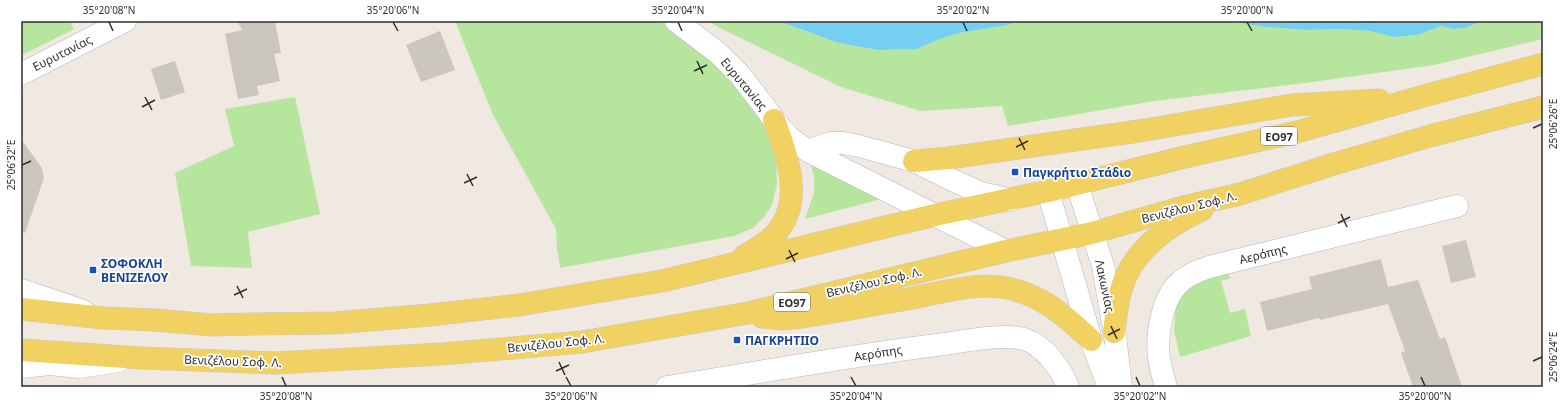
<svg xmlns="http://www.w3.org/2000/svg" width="1564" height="408" viewBox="0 0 1564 408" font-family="'Noto Sans',sans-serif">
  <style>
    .green { fill: #b6e59e }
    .water { fill: #75cff0 }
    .building { fill: #cbc7bf }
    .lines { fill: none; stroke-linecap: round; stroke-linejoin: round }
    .street-casing { stroke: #b4b7c1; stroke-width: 23 }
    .secondary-casing { stroke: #b4b7c1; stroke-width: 23 }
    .primary-casing { stroke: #c9c9c9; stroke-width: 23 }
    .street { stroke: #fff; stroke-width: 22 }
    .secondary { stroke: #fff; stroke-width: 22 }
    .primary { stroke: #f2d163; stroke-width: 22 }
    .ticks { fill: none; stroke: #2e2e2e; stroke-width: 1.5 }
    .transit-dot { fill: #1a4fb4; stroke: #fff; stroke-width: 1.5 }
    .labels { text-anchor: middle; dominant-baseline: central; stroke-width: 3.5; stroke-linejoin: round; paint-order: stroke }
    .shield { fill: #fff; stroke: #6d6d6d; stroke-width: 1 }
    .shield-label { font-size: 11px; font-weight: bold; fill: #2e2e2e }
    .street-label { font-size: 12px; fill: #2e2e2e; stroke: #fff }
    .transit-label { font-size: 12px; font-weight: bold; fill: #164399; stroke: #fff; text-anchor: start }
    .neatline { fill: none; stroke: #2e2e2e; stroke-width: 1.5 }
    .ticks-label { font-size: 10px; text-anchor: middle; fill: #2e2e2e }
  </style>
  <rect width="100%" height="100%" fill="#efe9e1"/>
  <path class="green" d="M21,21H70L74,29L22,55Z
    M455,21H661L700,48L732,83L765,125L776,158L777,184L772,205L763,218L753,228L734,236L560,268L557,248L556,229L493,115Z
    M708,21H778L839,43L878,50L917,49L937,40L959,33L1003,26L1021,21H1228L1265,27L1308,30L1341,29L1370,31L1394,37L1417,35L1441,26L1453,29L1465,28L1482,21H1543V39L1434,65L1305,83L1154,101L1008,126L1002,106L921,111L841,87L722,29Z
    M295,97L320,214L248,232L252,268L191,266L175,173L234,146L225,109Z
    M811,165L885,198L805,219L814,193V176Z
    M1226,272L1231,278L1221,281L1230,313L1245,309L1251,336L1180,357L1174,330L1176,304L1193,280Z"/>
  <path class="water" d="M778,21H1021L1003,26L959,33L937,40L917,49L878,50L839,43Z
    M1228,21H1482L1465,28L1453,29L1441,26L1417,35L1394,37L1370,31L1341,29L1308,30L1265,27Z"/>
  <path class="building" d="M237,21H275L281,53L274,54L280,81L257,86L259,95L238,99L225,34L242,30Z
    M440,31L455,70L421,82L406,45Z
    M175,61L185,92L161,100L151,69Z
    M21,139L42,168L44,178L25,233L21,232Z
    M1466,240L1476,277L1451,283L1442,246Z
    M1381,259L1388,287L1418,280L1440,339L1445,337L1462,387H1413L1401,353L1405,351L1388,304L1320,320L1319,318L1267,331L1260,302L1312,289L1309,277Z"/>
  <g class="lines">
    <defs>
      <path id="street" d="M676,21L718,53L740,75L764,106L774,120L789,137L808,151L1006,251
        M21,74L125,21
        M808,151L831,143H843L859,146L914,161L950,179L981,193L1011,200
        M21,290L83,311
        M667,387C757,373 847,356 937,345C961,342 1002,333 1024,339C1044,345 1062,370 1068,387
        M1166,387C1164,379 1161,371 1160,363C1155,340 1161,302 1177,285C1186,275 1198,271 1209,267L1457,206"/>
      <path id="secondary" d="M1077,184L1103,266L1115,335L1121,387
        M1048,191L1091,340L1109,387
        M21,367L50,364L79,367L119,361"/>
      <path id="primary" d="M914,161L949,158L1139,131L1292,105L1379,100
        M744,256C757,248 771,241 780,228C803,196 786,153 774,120
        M21,309L103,318L155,320L212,325L251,324L335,323L430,315L519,305L662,281L935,215L1048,191L1189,156L1297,132L1420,97L1543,64
        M762,317L782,319L801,317C839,312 876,304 913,298C946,291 985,280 1019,291C1049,301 1068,319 1091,340
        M1114,332C1116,317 1117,301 1122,287C1133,250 1169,225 1202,210
        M21,350L141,358L275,363L442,354L582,342L748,313L1006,251L1092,233L1183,207L1240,194L1337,163L1430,136L1543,107"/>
    </defs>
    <use href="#street" class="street-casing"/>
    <use href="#secondary" class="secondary-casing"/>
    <use href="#primary" class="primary-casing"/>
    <use href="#street" class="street"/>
    <use href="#secondary" class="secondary"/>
    <use href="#primary" class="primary"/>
  </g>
  <path class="ticks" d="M109,22L113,31M393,22L398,31M678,22L682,31M963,22L967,31M1247,22L1252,31M697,61L703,74M694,71L707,65M145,97L152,110M142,107L155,100M1533,128L1542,124M1019,138L1025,150M1016,147L1028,141M22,165L31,161M467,174L473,186M464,183L477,177M1341,214L1347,227M1338,223L1350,217M789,250L795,262M786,259L798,253M237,286L243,298M234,295L247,289M1111,326L1117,339M1108,335L1120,329M1533,361L1542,357M559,362L565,375M556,371L569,365M282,377L286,386M566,377L571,386M851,377L856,386M1136,377L1140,386M1421,377L1425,386"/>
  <g class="transit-dot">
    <rect x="1011" y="168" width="8" height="8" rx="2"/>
    <rect x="89" y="266" width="8" height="8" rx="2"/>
    <rect x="733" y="336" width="8" height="8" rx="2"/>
  </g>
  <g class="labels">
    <g class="shield">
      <rect x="1261" y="127" width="36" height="18" rx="3"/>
      <rect x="774" y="293" width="36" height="18" rx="3"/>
    </g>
    <g class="shield-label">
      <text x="1279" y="136">ΕΟ97</text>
      <text x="792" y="302">ΕΟ97</text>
    </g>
    <g class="street-label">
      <text transform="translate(62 53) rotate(-27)">Ευρυτανίας</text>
      <text transform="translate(744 84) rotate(50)">Ευρυτανίας</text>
      <text transform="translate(1189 207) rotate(-14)">Βενιζέλου Σοφ. Λ.</text>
      <text transform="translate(1263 254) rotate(-14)">Αερόπης</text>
      <text transform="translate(874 282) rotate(-13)">Βενιζέλου Σοφ. Λ.</text>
      <text transform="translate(1105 286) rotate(78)">Λακωνίας</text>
      <text transform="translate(556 343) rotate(-6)">Βενιζέλου Σοφ. Λ.</text>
      <text transform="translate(878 353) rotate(-9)">Αερόπης</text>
      <text transform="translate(233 361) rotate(2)">Βενιζέλου Σοφ. Λ.</text>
    </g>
    <g class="transit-label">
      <text x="1023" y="172">Παγκρήτιο Στάδιο</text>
      <text x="101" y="263">ΣΟΦΟΚΛΗ<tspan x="101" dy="14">ΒΕΝΙΖΕΛΟΥ</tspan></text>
      <text x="745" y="340">ΠΑΓΚΡΗΤΙΙΟ</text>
    </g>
  </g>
  <rect width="1564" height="408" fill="none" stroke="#ffffff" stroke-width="44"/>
  <rect x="22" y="22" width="1520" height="364" class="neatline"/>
  <g class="ticks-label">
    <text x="109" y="14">35°20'08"N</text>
    <text x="393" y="14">35°20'06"N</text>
    <text x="678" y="14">35°20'04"N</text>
    <text x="963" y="14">35°20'02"N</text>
    <text x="1247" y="14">35°20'00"N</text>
    <text transform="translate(1553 124) rotate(-90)" y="4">25°06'26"E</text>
    <text transform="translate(11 165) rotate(-90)" y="4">25°06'32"E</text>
    <text transform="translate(1553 357) rotate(-90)" y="4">25°06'24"E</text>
    <text x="286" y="400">35°20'08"N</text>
    <text x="571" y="400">35°20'06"N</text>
    <text x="856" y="400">35°20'04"N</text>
    <text x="1140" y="400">35°20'02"N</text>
    <text x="1425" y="400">35°20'00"N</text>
  </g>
</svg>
